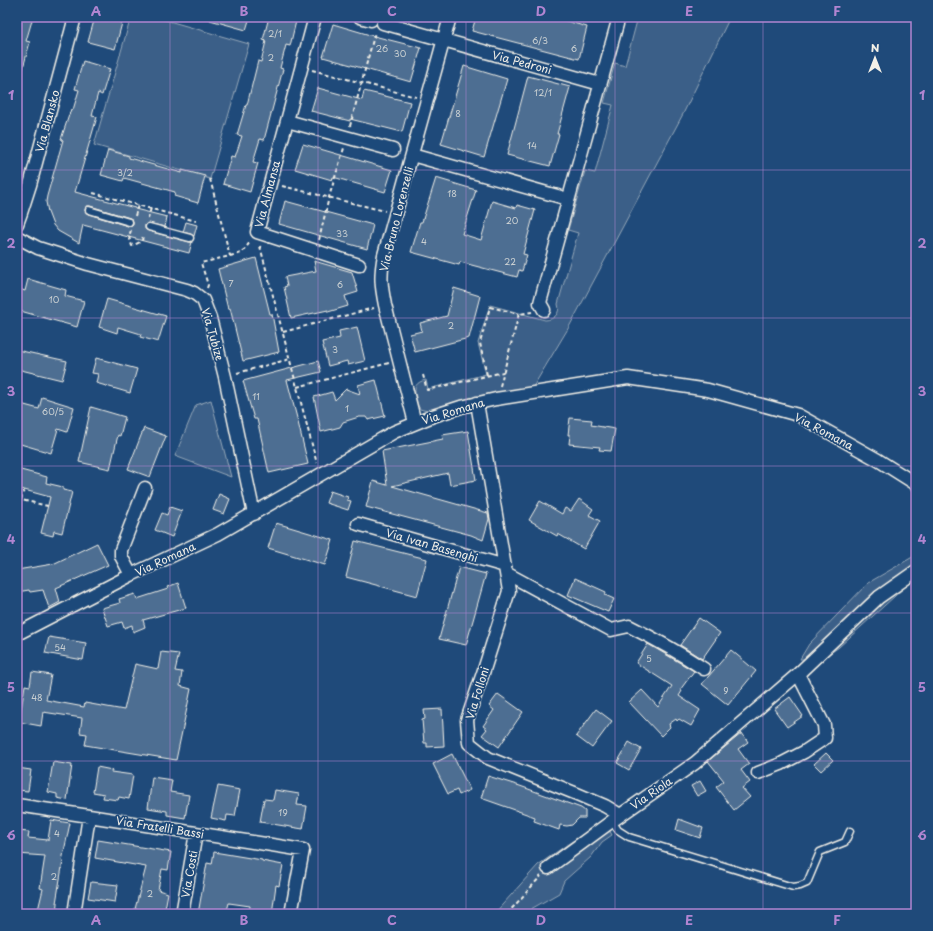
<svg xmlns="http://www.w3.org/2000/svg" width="933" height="931" viewBox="0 0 933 931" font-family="'Playpen Sans',sans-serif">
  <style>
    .green { fill: #3a5f88; stroke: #97a8b8 }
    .building { fill: #4d6e92; stroke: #f4f1e8; fill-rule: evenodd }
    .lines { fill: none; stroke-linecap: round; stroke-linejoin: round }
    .lane-casing { stroke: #f4f1e8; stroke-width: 9 }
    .street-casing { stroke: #f4f1e8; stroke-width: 15 }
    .path { stroke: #f4f1e8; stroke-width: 2; stroke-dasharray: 4 3; stroke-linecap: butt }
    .lane { stroke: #1f4a7a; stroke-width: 6 }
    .street { stroke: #1f4a7a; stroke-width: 12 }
    .grid { fill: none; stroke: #b185d1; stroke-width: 1; stroke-opacity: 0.55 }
    .labels { text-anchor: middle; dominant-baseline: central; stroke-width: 3.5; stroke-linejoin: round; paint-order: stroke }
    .number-label { font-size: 9px; fill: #cad0d2 }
    .street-label { font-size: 11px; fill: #f4f1e8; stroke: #1f4a7a }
    .neatline { fill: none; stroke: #b185d1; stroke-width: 1.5 }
    .grid-label { font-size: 13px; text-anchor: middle; font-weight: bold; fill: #b185d1 }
  </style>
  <rect width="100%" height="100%" fill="#1f4a7a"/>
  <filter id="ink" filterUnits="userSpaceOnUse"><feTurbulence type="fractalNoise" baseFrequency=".025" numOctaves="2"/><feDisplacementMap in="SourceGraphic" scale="8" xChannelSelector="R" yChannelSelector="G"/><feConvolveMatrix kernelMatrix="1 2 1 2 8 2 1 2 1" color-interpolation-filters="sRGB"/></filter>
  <g filter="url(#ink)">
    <path class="green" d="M131,17H155L249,44L210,179L94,145Z
      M638,17H730L683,114L606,258L569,327L533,387L488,394L455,402L427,411L420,409C417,405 417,401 416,397C413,387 416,382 426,380L428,389L486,374L478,343L490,305L545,320C554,320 561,313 558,304L578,233L568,230L585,171L595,173L613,105L604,103L615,63L625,66Z
      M211,400L231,477L175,456L196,405Z
      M916,555V579L907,585L839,647L822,659H800L809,644L868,583Z
      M605,822L612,835L602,842L591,857L564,881L559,893L531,909L527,914H494L538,865L568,844L591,829Z"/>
    <path class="building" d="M17,17H33L26,41L30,42L20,79H17Z
      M95,17H120L119,22L122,23L115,49L88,42Z
      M211,17H250L246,30L210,20Z
      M269,17H297L290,46L286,45L280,68L283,69L264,140L260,139L253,162L258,163L250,192L223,184L231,156L235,157L242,136L237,135L246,105H247L258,61L261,62L266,41L263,40Z
      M476,17H553L587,27L579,59L472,31Z
      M333,24L370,35L421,48L411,82L323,57Z
      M83,61L110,69L102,95L98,93L92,116L97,117L75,192L135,208V209L167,217L165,227L148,223L145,225V229L148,231L189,242H192L189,253L83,225L79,243L58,231L53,225L48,212L46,202L47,196L63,140L61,139L71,109L73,110L79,90L75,89ZM86,206H90L130,218L133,221V224L130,226H128L88,214L85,211Z
      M464,66L507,79L484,157L441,144Z
      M528,76L570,87L557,134H559L550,166L507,155Z
      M318,88L362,100L364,91L410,102L402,132L350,119V121L311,111Z
      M303,144L392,170L385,192L333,177L332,180L295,169Z
      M108,150L129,156V158L182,173V170L205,176L198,203L174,196L175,192L124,178L123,181L101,175Z
      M436,178L476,190L462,234L481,240L492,201L516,208L517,205L535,210L523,254L527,255L522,271L519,270L517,277L460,262L459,265L411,252L420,222H422Z
      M285,201L373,225L367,249L279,224Z
      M186,222L197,225L194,236L191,234L183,232Z
      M256,258L270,314H272L279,352L243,361L230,308L228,309L218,269Z
      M314,261L352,272L358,292L345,296L348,306L328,312V310L291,318L284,287L287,286L285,277L316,271Z
      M28,279L66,290L65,296L84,301L77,327L17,310V288L25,291Z
      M454,288L480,296L469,338L415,352L410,334L422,331L420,323L447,316Z
      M107,299L166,316L158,342L140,337L141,334L118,327L117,333L99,327Z
      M357,327L365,361L348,365L347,361L328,366L322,342L340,338L339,331Z
      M17,350L67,361L62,380L17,369Z
      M96,358L137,369L130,393L96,383L98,374L92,373Z
      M318,361L321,372L287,380L297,418L308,464L269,473L257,419H254L243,381Z
      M376,380L385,416L368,420L366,417H359L343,422L340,427L321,432L314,397L332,392L335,400L346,389L360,394L358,385Z
      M42,397L74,407L67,432L58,429L51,453L17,443V403L39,409Z
      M91,407L125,417L120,436L118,435L110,469L79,462Z
      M570,418L592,420L591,425L615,429L611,451L599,450L600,447L569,444L570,435H568Z
      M144,428L166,436L150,477L128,469Z
      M468,431L476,480L450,485L448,473L392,486L488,513L489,519L483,540L471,535L366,507L373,481L387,485L382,451L443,439L442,435Z
      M17,469L47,477L46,483L63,487V490L72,492L62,533L54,531L53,536L41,533L50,497L17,488Z
      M330,491L348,497L347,500L351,501L348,510L326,503Z
      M219,494L230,499L224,514L213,510Z
      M579,499L593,509L589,515L600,521L584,549L558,534L557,536L529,520L540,501L562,514L565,508L571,511Z
      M170,507L182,511L172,537L155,530L162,513L167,515Z
      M276,523L333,540L325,565L268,548Z
      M355,541L427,559L417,596L346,577Z
      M97,543L108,565L56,588L60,602L49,608L43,590L30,592L29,590L17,592V570L53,564Z
      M459,567L486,574L466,645L439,639Z
      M575,578L606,592L605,595L614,599L608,612L568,595Z
      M178,583L186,608L143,620L145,627L133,632L132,625L124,628L122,622L108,626L102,608L120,603L119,599L135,594L137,599L168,589L167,587Z
      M699,618L720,633L702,659L680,645Z
      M49,637L86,643L83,660L45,653Z
      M648,644L694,671L680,690L682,691L679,696L700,710L691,726L679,719L677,721L676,719L669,724L670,727L661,736L629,702L642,690L658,707L672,686L636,663Z
      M731,650L756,671L728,705L702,684Z
      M161,652L179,654L175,671L182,672L180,686L191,689L176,760L85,745L87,734L80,733L82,718L43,712L41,726L19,722L25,685L30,686L32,672L51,675L46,700L84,707L85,703L124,710L135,664L158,669Z
      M498,694L523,712L499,747L482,735L487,729L483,726L494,710L489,706Z
      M790,697L803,716L787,727L774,709Z
      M442,709L444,746L427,747V743H424L422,720L425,719L424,710Z
      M596,709L612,721L592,748L576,736Z
      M742,733L748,742L738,749L749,764L741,770L750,782L742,788L750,797L734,810L716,787L724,781L708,761Z
      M629,742L641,749L629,770L617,763Z
      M826,753L833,760L821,771L814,764Z
      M452,754L470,790L459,795L457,790L448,794L433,764Z
      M53,762L72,765L67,800L57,798V794L48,792Z
      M97,767L112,770L111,772L133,775L129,799L119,797L118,800L103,798L104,794L93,792Z
      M17,768L31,770L28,791L17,790Z
      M488,776L520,786L581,808L585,811V818H579L572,825L567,826L560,825L559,830L534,821L535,817L481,798Z
      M152,777L172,780L170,792L189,795L185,818L167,815V811L148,808Z
      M700,781L706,791L697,796L691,786Z
      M218,786L240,790L235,816L227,815L226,821L211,818Z
      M275,790L299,794L297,805L307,806L303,829L260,822L264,799L273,800Z
      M679,819L703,828L700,838L676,830Z
      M51,820L70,823L62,861H63L56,903H58L57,914H37L43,889L40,888L45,856L17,854V831L29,832L28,838L48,840Z
      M98,840L171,852L168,870L162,869L158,890L168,893L164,914L135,909L146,867L95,858Z
      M214,852L262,860V861L283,865L279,886L276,885L272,914H249L250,906L229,903L226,914H198L207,863L212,864Z
      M91,882L118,885L115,902L88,898Z"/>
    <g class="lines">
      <defs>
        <path id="lane" d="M89,210L129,222
          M149,227L190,238
          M612,821L618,830L629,837L793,887L800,886L807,883L820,852L845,842L850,831"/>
        <path id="street" d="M315,17L257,232L359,265
          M360,17L371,20
          M383,23L600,84
          M287,121L393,150
          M412,155L568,199
          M17,224L21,213L30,185L75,17
          M17,237L38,248L88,264L187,290L194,293L203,300L210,318L225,377L254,514
          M544,310L540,303L541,299L619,17
          M477,403L509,591L483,673L467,720L469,743L488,758L577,794L605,806L620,815
          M415,423L385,305C381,285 380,276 384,255L450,17
          M358,524L505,566
          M506,573L611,630L629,626C655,639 680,653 704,669
          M131,575L121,556V550L145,488
          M17,634L131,575L218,534L394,432L433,416L461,407L496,399L628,378L708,390L798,415L878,460L916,484
          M758,773L781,764L804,752L825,738L824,725L798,674
          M17,805L89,816L303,850L291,914
          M548,868L612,821L695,763L798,674L879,597L916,571
          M74,914L89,816
          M182,914L196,833"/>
      </defs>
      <use href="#lane" class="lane-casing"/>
      <use href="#street" class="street-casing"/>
      <path class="path" d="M312,70L416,97
        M350,126L375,32
        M210,179L230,256
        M282,186L385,211
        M93,193L196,221
        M135,216L138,205
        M148,219L151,208
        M131,230L129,237L132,246L142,241L143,235
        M319,240L329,197L344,148
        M260,246L316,460L317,463
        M207,288L208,285L201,263L242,253L250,242
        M283,332L374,308
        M237,373L290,359
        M423,375L427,390L503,372
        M487,375L480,343L490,307L519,314
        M500,386L519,314L532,312
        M297,387L389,363
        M17,499L48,506
        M21,500L24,490
        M507,914L541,876"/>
      <use href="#lane" class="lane"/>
      <use href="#street" class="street"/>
    </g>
  </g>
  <path class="grid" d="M170,17V914M318,17V914M466,17V914M615,17V914M763,17V914M17,170H916M17,318H916M17,466H916M17,613H916M17,761H916"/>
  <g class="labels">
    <g class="number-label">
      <text x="275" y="33">2/1</text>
      <text x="540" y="40">6/3</text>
      <text x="382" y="48">26</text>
      <text x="574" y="48">6</text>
      <text x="400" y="53">30</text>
      <text x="271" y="57">2</text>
      <text x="543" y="92">12/1</text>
      <text x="458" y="113">8</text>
      <text x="532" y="145">14</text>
      <text x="125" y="172">3/2</text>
      <text x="452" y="193">18</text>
      <text x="512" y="220">20</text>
      <text x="342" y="233">33</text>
      <text x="424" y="241">4</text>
      <text x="510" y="261">22</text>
      <text x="231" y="283">7</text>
      <text x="340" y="284">6</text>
      <text x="54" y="299">10</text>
      <text x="451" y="325">2</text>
      <text x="335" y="349">3</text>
      <text x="256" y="396">11</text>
      <text x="347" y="408">1</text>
      <text x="53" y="411">60/5</text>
      <text x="60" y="647">54</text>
      <text x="649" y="658">5</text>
      <text x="726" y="690">9</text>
      <text x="37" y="697">48</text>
      <text x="283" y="812">19</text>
      <text x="57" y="833">4</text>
      <text x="54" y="876">2</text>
      <text x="150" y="893">2</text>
    </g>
    <g class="street-label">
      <text transform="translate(522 62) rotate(15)">Via Pedroni</text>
      <text transform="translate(47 121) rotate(-75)">Via Blansko</text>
      <text transform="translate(267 194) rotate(-75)">Via Almansa</text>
      <text transform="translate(396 219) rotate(-76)">Via Bruno Lorenzelli</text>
      <text transform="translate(213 334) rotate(74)">Via Tubize</text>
      <text transform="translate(453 411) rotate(-17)">Via Romana</text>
      <text transform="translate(824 431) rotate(28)">Via Romana</text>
      <text transform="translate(432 545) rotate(16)">Via Ivan Basenghi</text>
      <text transform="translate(165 559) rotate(-25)">Via Romana</text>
      <text transform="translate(477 693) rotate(-73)">Via Folloni</text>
      <text transform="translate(651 793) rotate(-35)">Via Riola</text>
      <text transform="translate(160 827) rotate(9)">Via Fratelli Bassi</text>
      <text transform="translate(189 874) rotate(-80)">Via Costi</text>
    </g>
  </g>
  <rect width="933" height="931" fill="none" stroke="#1f4a7a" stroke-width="44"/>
  <g transform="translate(875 58)" stroke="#1f4a7a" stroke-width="3" paint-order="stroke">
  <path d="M0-3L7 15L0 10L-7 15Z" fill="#f4f1e8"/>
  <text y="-6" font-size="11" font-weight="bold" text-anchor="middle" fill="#f4f1e8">N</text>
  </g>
  <rect x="22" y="22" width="889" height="887" class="neatline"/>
  <g class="grid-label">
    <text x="96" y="16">A</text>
    <text x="244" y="16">B</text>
    <text x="392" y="16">C</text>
    <text x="541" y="16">D</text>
    <text x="689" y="16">E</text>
    <text x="837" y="16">F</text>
    <text x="11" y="100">1</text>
    <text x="922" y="100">1</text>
    <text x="11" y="248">2</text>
    <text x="922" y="248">2</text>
    <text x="11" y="396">3</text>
    <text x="922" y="396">3</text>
    <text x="11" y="544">4</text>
    <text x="922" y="544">4</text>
    <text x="11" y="692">5</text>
    <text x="922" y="692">5</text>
    <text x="11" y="840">6</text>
    <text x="922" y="840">6</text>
    <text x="96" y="925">A</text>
    <text x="244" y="925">B</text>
    <text x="392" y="925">C</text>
    <text x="541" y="925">D</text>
    <text x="689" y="925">E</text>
    <text x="837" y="925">F</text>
  </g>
</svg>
